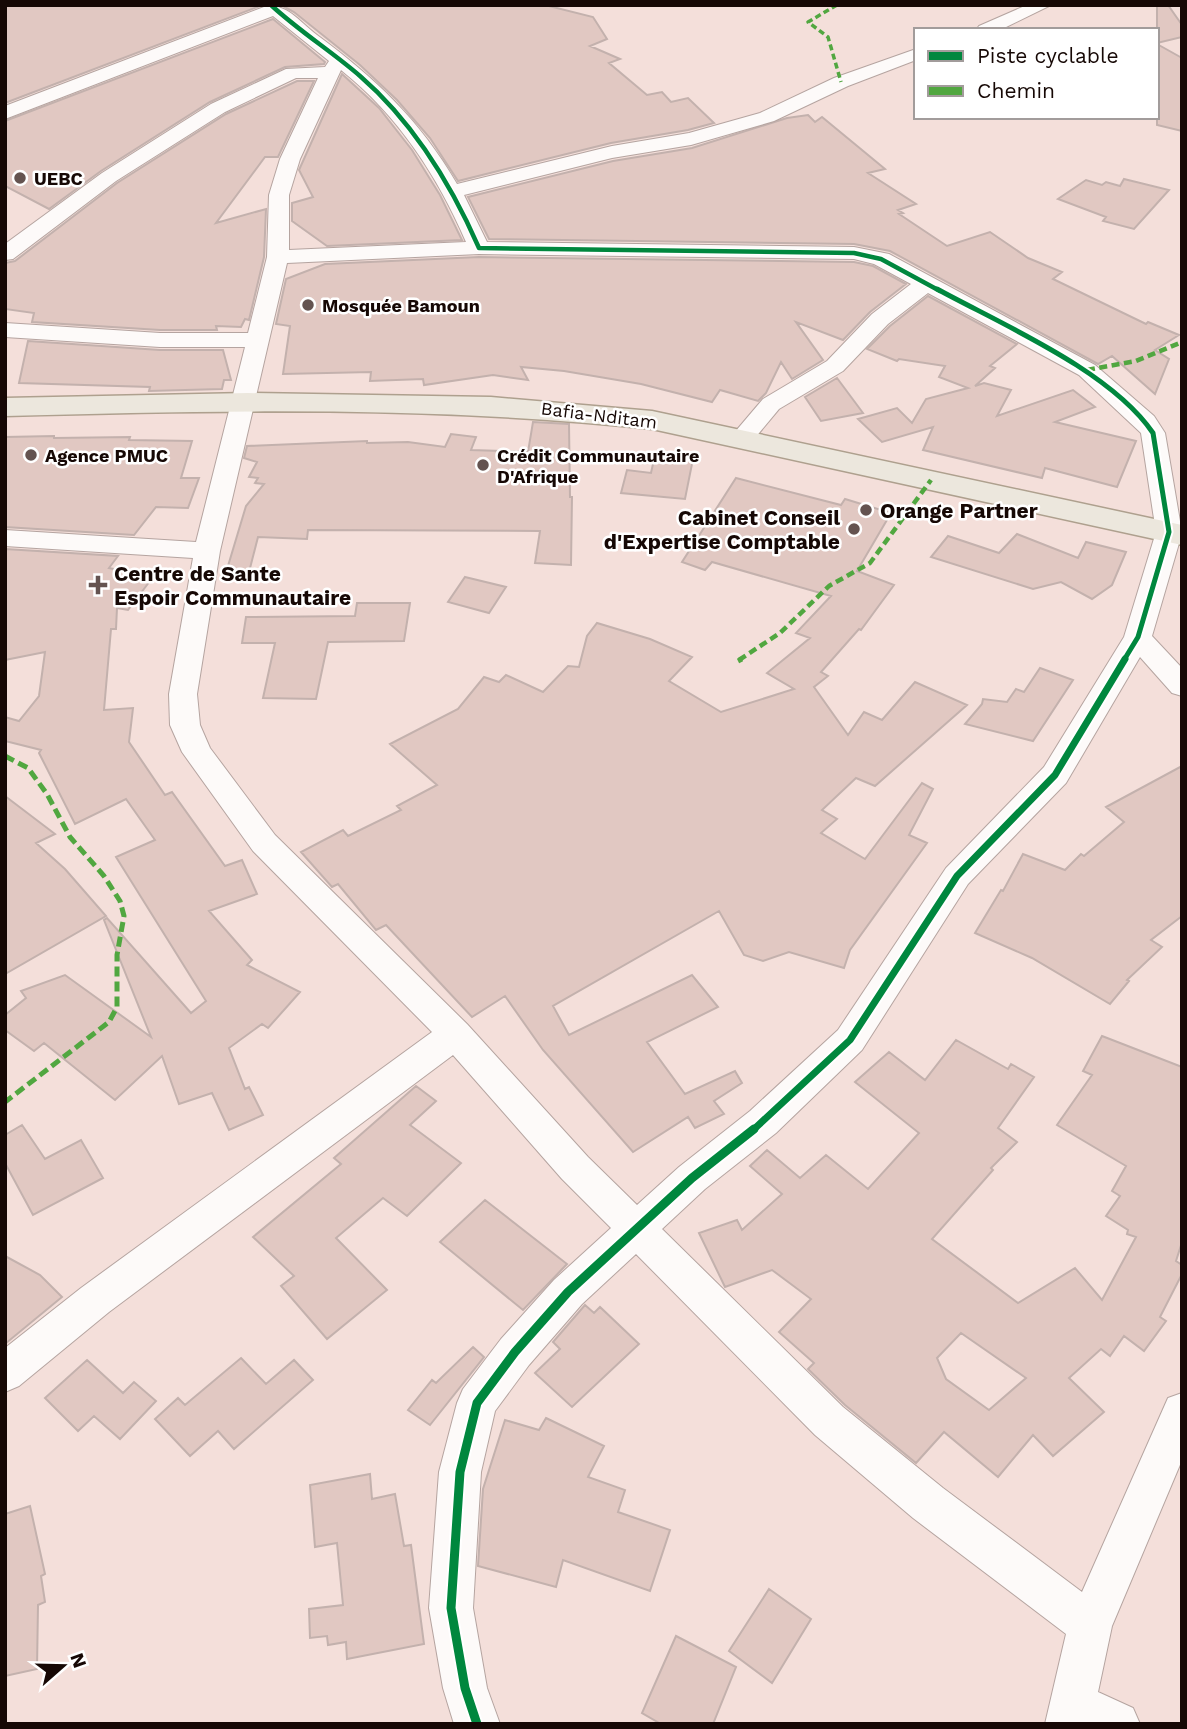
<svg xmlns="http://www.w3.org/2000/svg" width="1187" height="1729" viewBox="0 0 1187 1729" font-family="'Work Sans',sans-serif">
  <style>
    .building { fill: #e1c8c2; stroke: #c3b1ad; stroke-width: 2; fill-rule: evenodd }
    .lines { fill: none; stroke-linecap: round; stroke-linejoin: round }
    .minor-casing { stroke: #b5a4a0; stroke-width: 2 }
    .major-casing { stroke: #aea08e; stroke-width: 3 }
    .minor { fill: #fdfaf9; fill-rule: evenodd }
    .major { fill: #ece7dd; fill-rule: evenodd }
    .quiet-far2 { stroke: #51a740; stroke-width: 3.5; stroke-dasharray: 6 3.5; stroke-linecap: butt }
    .quiet-far1 { stroke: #51a740; stroke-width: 4.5; stroke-dasharray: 8 4.5; stroke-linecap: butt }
    .quiet { stroke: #51a740; stroke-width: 5; stroke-dasharray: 10 5; stroke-linecap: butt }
    .cycleway-far3-casing { stroke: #fff; stroke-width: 7 }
    .cycleway-far2-casing { stroke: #fff; stroke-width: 9 }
    .cycleway-far1-casing { stroke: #fff; stroke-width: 11 }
    .cycleway-casing { stroke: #fff; stroke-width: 13 }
    .cycleway-far3 { stroke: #00873e; stroke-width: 4.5 }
    .cycleway-far2 { stroke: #00873e; stroke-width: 5 }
    .cycleway-far1 { stroke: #00873e; stroke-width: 7 }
    .cycleway { stroke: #00873e; stroke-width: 9 }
    .poi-dot { fill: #645350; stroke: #fff; stroke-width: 2.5 }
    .labels { text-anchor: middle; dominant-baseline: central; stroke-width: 5; stroke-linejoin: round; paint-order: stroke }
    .far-poi-label { font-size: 18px; font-weight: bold; fill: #160805; stroke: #fff; text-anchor: start }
    .far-street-label { font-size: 18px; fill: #160805; stroke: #fff }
    .poi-label { font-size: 21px; font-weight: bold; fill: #160805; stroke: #fff; text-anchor: start }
  </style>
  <rect width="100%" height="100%" fill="#f4dfda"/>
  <path class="building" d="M5,5H260V6L5,103Z
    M281,5H545L593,17L607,39L590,46L620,59L609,63L647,95L662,92L671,102L688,98L714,123L688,130L611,143L458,181L430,138L397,100L360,65L294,12Z
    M1157,5H1168L1182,25V37L1157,43Z
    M273,19L325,62L324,64L285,67L210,102L101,171L49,209L5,186V121Z
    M1157,44L1182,58V131L1157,125Z
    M342,74L379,108L412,150L440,195L462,240L327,246L292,221V203L313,197L299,170Z
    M297,81H314L278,157H265L216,223L266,209L264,257L249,320L245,319L241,327L216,326L217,330H160L32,322L34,313L5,309V263L15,261L117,183L226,114Z
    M808,115L815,122L822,117L885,169L868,173L916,204L898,210L903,213L899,214L947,246L990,232L1028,258L1062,272L1053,279L1146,324L1148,322L1179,335L1155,350L1169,359L1155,394L1112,356L1098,364L890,251L854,244L489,239L468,197L613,161L692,148L787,118Z
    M1124,179L1169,190L1134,229L1103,221L1106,217L1058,199L1086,180L1102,185L1106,182L1120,186Z
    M479,257L854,262L873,266L906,284L870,312L843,340L796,322L823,360L792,379L781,362L766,393L758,401L720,390L712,402L641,384L564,371L521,367L528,380L493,375L424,385L423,379L370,381L371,372L283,374L290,326L276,324L286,279L325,264Z
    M928,296L1017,344L990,366L995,368L975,386L984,383L1011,390L997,416L1073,390L1095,407L1055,422L1136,441L1117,487L1045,468L1042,478L923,450L933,427L882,442L858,419L897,408L912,423L926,399L968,388L939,377L945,366L899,359L897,361L867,349L890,326Z
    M28,341L160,350H223L231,380H224L222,389L149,391L150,387L19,383Z
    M837,378L863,413L821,421L805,397Z
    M533,422L569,424L570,497H572L571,565L535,563L540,531L308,530L307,539L258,537L248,576H225L246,506L264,484L255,483L258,478L249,477L257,462L244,458L247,446L367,441V443L408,442L445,447L451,434L476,437L471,450L528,452Z
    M54,436V438L130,437L129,440L192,441L181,478H199L188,508L156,507L134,535L5,527V437Z
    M655,455L693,459L685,499L621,493L627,470L651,473Z
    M736,478L841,505L845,499L891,513L857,571L894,585L861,630L859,629L821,672L828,676L814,687L848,735L864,712L882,720L915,682L967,705L875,786L856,778L822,810L837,819L821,833L865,859L922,783L933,789L909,835L927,843L850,950L844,968L789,952L763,961L744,955L719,911L553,1006L569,1035L692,975L718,1007L647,1042L685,1094L735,1071L742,1083L714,1101L724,1114L695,1128L688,1117L633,1152L543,1050L505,996L472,1017L386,925L376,930L338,884L332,887L301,852L343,830L348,836L401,810L397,806L437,785L390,744L458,709L484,677L499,682L506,675L543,692L568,666L579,667L587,636L597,623L650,639L692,657L669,681L721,712L794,689L767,673L810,638L796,633L831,596L712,562L705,570L682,562Z
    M1017,534L1078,558L1086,542L1126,552L1112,585L1092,599L1061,582L1033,589L931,557L948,536L999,553Z
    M5,549L118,556L109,568L153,577L128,610L117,608L116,629H111L104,710L133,708L129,742L165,795L172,792L225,866L242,860L257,894L209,911L252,960L247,965L300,992L268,1028L262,1024L229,1048L245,1089L249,1087L263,1115L229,1130L212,1093L179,1104L162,1056L115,1100L44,1043L34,1051L5,1030V1015L26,998L21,991L65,975L151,1037L104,920L107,918L191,1013L206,1001L116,857L155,840L126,799L75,824L39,753L41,750L5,741V717L19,721L39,696L45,652L5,660Z
    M465,577L506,587L489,613L448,602Z
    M357,603H410L404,641L328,642L316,699L263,698L275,643H242L246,617L355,616Z
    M1040,668L1073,680L1033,741L965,724L982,704L983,699L1007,702L1016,689L1024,692Z
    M1182,766V916L1151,940L1162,947L1127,980L1129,981L1110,1004L1032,958L975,933L1001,890L1003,891L1023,854L1065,870L1081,854L1084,856L1124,822L1106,807Z
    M5,796L55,834L36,843L65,869L106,916L5,974Z
    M1102,1036L1182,1067V1242L1176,1261L1182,1265V1274L1160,1317L1166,1321L1144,1351L1124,1336L1110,1356L1101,1349L1069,1378L1104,1412L1053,1456L1033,1435L998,1477L944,1432L916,1463L845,1405L808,1369L814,1363L779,1332L811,1299L772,1270L725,1287L699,1233L737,1220L742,1230L782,1194L750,1166L767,1150L800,1178L826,1155L868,1189L919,1133L855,1082L889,1052L925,1080L956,1040L1008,1069L1011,1064L1034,1077L998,1128L1017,1142L991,1168L993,1170L932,1239L1018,1303L1075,1268L1102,1300L1136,1237L1127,1234L1128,1230L1106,1216L1120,1196L1112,1191L1126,1166L1057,1125L1092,1075L1083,1071ZM961,1333L1026,1378L989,1410L946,1379L937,1358Z
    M416,1086L436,1101L410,1125L461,1163L407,1216L383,1198L336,1238L387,1290L327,1339L281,1286L294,1276L253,1237L341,1164L334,1158Z
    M22,1125L45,1159L81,1140L103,1178L33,1215L5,1163V1135Z
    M485,1200L567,1264L523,1310L440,1242Z
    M5,1256L40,1275L62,1297L5,1344Z
    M585,1305L594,1313L600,1307L639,1344L572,1407L535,1373L560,1349L553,1342Z
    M473,1347L484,1357L430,1425L408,1410L432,1380L436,1383Z
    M241,1358L266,1384L294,1360L313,1380L234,1449L218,1431L190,1456L155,1419L178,1398L185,1405Z
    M87,1360L123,1393L134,1382L156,1401L120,1439L94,1416L78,1431L45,1398Z
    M546,1418L604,1446L588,1477L625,1490L618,1512L670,1530L650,1591L563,1560L556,1587L478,1566L483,1489L505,1420L539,1430Z
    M370,1474L372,1499L395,1494L404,1546L411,1545L424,1644L347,1659L346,1642L328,1645L327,1636L310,1638L309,1609L343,1605L337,1543L315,1547L310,1485Z
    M30,1506L45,1574L41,1576L45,1602L38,1605L37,1669L5,1676V1514Z
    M769,1589L811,1619L772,1683L729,1651Z
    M676,1636L736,1667L713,1724H661L642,1713Z"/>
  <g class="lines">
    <defs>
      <path id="minor" d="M262,5C290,5 296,19 317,35C375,78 420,120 457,184L612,146L689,133L760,113L834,78L916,49V60L848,86L774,121L691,145L612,158L464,195L487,242L854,247L889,254L1095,365L1154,416L1165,433L1182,533L1152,636L1182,668V696L1172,693L1140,657L1066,783L968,884L862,1050L776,1133L705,1189L662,1229L843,1407L943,1488L1082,1592L1168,1398L1182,1393V1460L1112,1626L1098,1692L1133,1708L1140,1724H1045L1066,1634L913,1518L815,1435L636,1254L582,1304L529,1365L495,1411L481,1472L473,1608L487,1688L500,1724H454L443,1688L429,1608L439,1472L457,1403L463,1389L501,1339L554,1280L611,1228L562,1179L453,1055L109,1312L19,1386L5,1392V1348L81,1288L432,1032L253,851L182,752L170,725L169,694L193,558L5,546V530L196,542L245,347H160L5,337V323L160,333H248L267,257L269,195L280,159L318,78H296L225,112L116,181L13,259L5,260V244L102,173L211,104L286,69L325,67L329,61L273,16L5,119V106L264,7ZM341,70C398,115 438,177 466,242L289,250V195L300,159ZM479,254L854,259L874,264L911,284L872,314L827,361L763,399L729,439L732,444L741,446L750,444L779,409L843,371L888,324L928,293L1079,375L1141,433L1156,532L1124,637L1044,767L946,868L838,1030L750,1111L679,1167L637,1205L588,1157L467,1024L275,835L210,748L200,725L197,694L220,551L287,263Z
        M1027,5H1051L1000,30H976L979,26Z"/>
      <path id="major" d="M248,393L491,397L652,411L1182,525V545L652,429C436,406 222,410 5,416V398Z"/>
    </defs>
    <use href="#minor" class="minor-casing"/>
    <use href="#major" class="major-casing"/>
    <use href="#minor" class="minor"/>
    <use href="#major" class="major"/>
    <path class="quiet-far2" d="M837,5L808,22L828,37L841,82"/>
    <path class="quiet-far1" d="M1087,370L1136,361L1182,342
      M739,660L780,633L829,586L870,563L931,480"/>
    <path class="quiet" d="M738,661L742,659
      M5,756L28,768L47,794L70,837L104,876L120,901L124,916L117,955V1007L109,1022L5,1102"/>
    <defs>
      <path id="cycleway-far3" d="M271,5C299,31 331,51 360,76C413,122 451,184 479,248L854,253L881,259L940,291"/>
      <path id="cycleway-far2" d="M937,289C1003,325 1111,371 1153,433L1169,532L1138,637L1124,660"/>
      <path id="cycleway-far1" d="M752,1131L850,1040L957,876L1055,775L1125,659"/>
      <path id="cycleway" d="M477,1724L465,1688L451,1608L460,1472L477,1403L515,1352L568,1292L692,1178L754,1129"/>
    </defs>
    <use href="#cycleway-far3" class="cycleway-far3-casing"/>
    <use href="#cycleway-far2" class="cycleway-far2-casing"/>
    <use href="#cycleway-far1" class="cycleway-far1-casing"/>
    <use href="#cycleway" class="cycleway-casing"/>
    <use href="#cycleway-far3" class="cycleway-far3"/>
    <use href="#cycleway-far2" class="cycleway-far2"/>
    <use href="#cycleway-far1" class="cycleway-far1"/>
    <use href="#cycleway" class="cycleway"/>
  </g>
  <g class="poi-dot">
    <circle cx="20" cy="178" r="7"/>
    <circle cx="308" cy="305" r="7"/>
    <circle cx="31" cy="455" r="7"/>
    <circle cx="483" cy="465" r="7"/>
    <circle cx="866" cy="510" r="7"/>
    <circle cx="854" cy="529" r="7"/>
    <path d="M94.5 574.5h7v7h7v7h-7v7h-7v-7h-7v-7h7z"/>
  </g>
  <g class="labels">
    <g class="far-poi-label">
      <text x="34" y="178">UEBC</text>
      <text x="322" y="305">Mosquée Bamoun</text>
      <text x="45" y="455">Agence PMUC</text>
      <text x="497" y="455">Crédit Communautaire<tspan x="497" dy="21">D'Afrique</tspan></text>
    </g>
    <g class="far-street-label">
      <text transform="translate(599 415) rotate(7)">Bafia-Nditam</text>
    </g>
    <g class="poi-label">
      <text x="880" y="510">Orange Partner</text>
      <text x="840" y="517" text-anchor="end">Cabinet Conseil<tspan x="840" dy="24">d'Expertise Comptable</tspan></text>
      <text x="114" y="573">Centre de Sante<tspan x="114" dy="24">Espoir Communautaire</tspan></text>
    </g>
  </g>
  <rect width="1187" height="1729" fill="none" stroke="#160805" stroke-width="14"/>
  <rect x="914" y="28" width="245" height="91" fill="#ffffff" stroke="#a29c9b" stroke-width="2"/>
  <rect x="928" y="51" width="35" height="10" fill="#00873e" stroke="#a29c9b" stroke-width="2"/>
  <text x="977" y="63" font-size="21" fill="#160805">Piste cyclable</text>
  <rect x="928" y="86" width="35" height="10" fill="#51a740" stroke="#a29c9b" stroke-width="2"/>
  <text x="977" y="98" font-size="21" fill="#160805">Chemin</text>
  <g transform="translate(63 1666) rotate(70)" stroke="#ffffff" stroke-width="5" paint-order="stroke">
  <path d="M0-5L12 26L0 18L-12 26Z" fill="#160805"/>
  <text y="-10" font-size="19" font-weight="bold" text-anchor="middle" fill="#160805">N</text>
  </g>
</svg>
